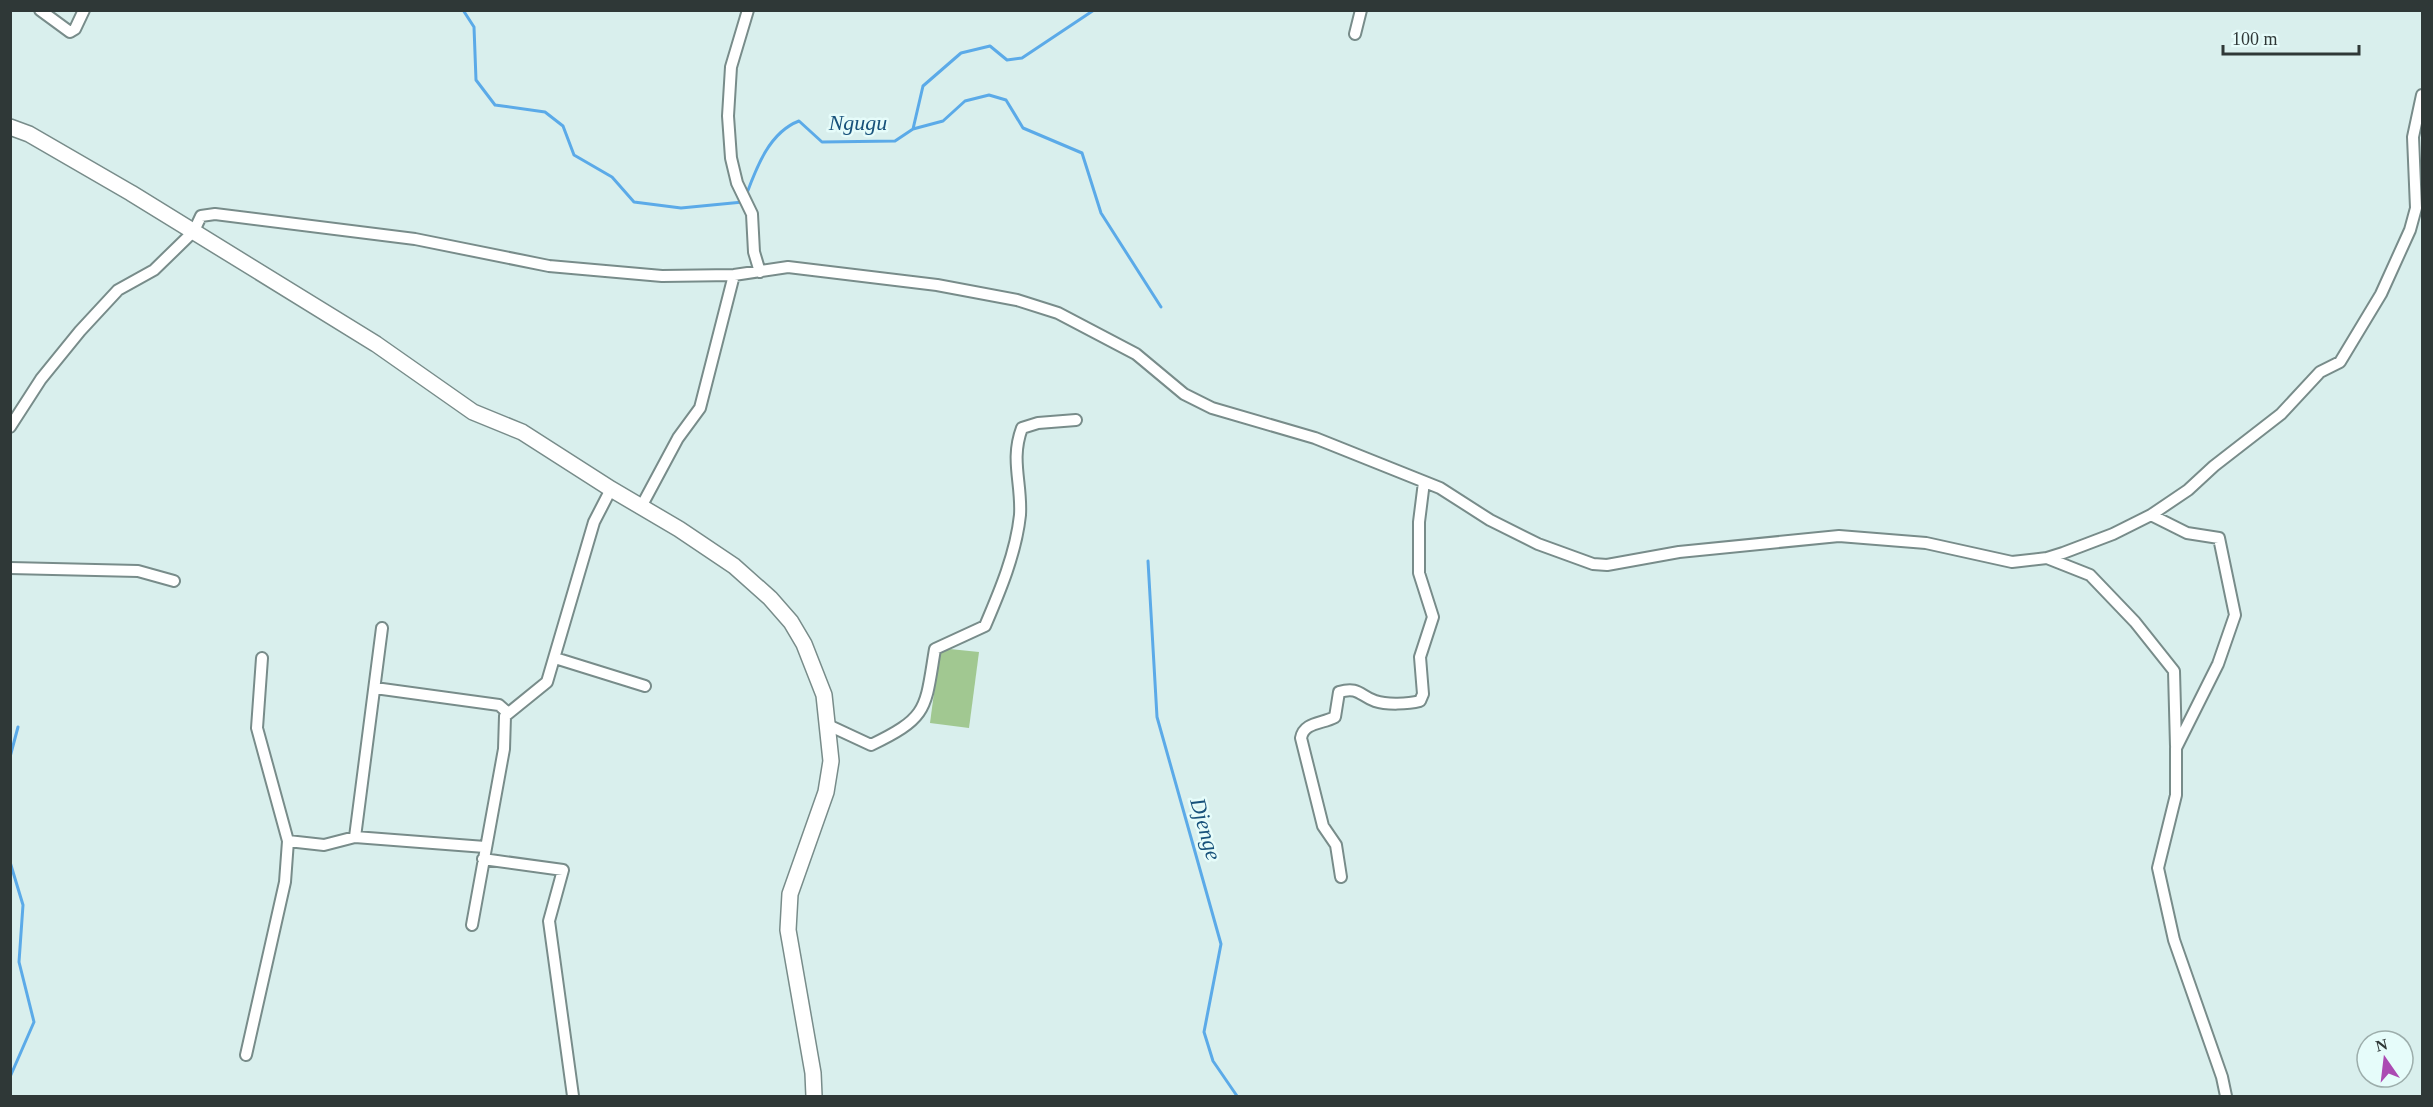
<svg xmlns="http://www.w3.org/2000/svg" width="2433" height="1107" viewBox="0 0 2433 1107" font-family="Georgia,serif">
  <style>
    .green { fill: #a1c891 }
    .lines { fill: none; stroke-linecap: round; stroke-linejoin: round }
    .stream { stroke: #5baae8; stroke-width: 3 }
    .minor-casing { stroke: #788c8a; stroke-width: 14 }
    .secondary-casing { stroke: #788c8a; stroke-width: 18 }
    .minor { stroke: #fff; stroke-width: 10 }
    .secondary { stroke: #fff; stroke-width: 15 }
    .labels { text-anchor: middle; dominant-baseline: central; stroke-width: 5; stroke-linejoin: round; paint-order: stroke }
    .water-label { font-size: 22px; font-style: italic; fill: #18527b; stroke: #e6fcfa }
  </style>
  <rect width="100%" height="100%" fill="#d9efed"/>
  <path class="green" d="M940,648L979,652L969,728L930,723Z"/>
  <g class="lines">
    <path class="stream" d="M463,10L474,27L476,80L495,105L545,112L563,126L574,155L612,177L634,202L681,208L743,202
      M913,129L923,86L961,53L990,46L1007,60L1022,58L1094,10
      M747,193C757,166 770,132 799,121L822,142L895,141L913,129L943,121L965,101L989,95L1006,100L1023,128L1082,153L1101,213L1161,307
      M1148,561L1157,717L1221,944L1204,1032L1213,1061L1237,1096
      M10,757L18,727
      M10,862L23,905L19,962L34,1022L10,1077"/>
    <defs>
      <path id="minor" d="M40,10L70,32L75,29L84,10
        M748,10L731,67L728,116L731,158L737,183L752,214L754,252L760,272
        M1355,34L1361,10
        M10,427L41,379L80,331L118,290L154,270L194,231L201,216L215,214L415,239L549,266L662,276L734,275L788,267L937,285L1017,300L1058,313L1136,354L1184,394L1212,408L1315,438L1440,488L1490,520L1538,544L1593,564L1607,565L1679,552L1839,536L1926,543L2012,562L2047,558L2063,553L2113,534L2151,515L2188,490L2214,466L2281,414L2320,372L2340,362L2381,294L2410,230L2416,208L2413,137L2422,95
        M641,507L678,438L700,408L734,275
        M2151,515L2187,533L2219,538L2235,615L2218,664L2176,748V795L2158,868L2174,940L2222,1077L2226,1096
        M2047,558L2090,575L2135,622L2174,671L2176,746
        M10,568L138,571L174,581
        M555,658L645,686
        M375,688L499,705L508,713
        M828,725L871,745C929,717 925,709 935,649L985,626C1000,591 1016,553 1020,515C1022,483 1010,460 1022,428L1038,423L1076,420
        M355,837L382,628
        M288,841L324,845L355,837L485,847
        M483,859L563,870L549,921L573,1096
        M1341,877L1336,845L1323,826L1301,738C1304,722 1322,724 1335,717L1339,692C1359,686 1360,696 1375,701C1387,705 1408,704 1420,701L1423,694L1420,657L1433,617L1419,573V522L1424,482
        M472,925L504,749L505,716L547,682L594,522L611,489
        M246,1055L285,882L288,841L257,728L262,658"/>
      <path id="secondary" d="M10,127L29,134L131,193L376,344L473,412L522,432L611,489L679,529L734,566L770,598L791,622L804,644L824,695L831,761L826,792L790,894L788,930L813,1073L814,1096"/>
    </defs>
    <use href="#minor" class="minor-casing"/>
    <use href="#secondary" class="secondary-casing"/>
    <use href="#minor" class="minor"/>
    <use href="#secondary" class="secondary"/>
  </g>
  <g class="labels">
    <g class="water-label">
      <text x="858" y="122">Ngugu</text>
      <text transform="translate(1206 829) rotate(74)">Djenge</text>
    </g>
  </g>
  <rect width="2433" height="1107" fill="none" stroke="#2f3837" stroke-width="24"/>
  <g transform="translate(2385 1059) rotate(346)"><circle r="28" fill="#e6fcfa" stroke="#9daeac" stroke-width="1.5"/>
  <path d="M0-4.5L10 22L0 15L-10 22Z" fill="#ab4ab2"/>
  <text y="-9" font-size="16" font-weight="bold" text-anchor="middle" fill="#2f3837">N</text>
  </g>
  <path d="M2223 45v9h136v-9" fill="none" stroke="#2f3837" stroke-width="3"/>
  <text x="2232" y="45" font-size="18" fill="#2f3837" stroke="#e6fcfa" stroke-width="4.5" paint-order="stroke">100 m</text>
</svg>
